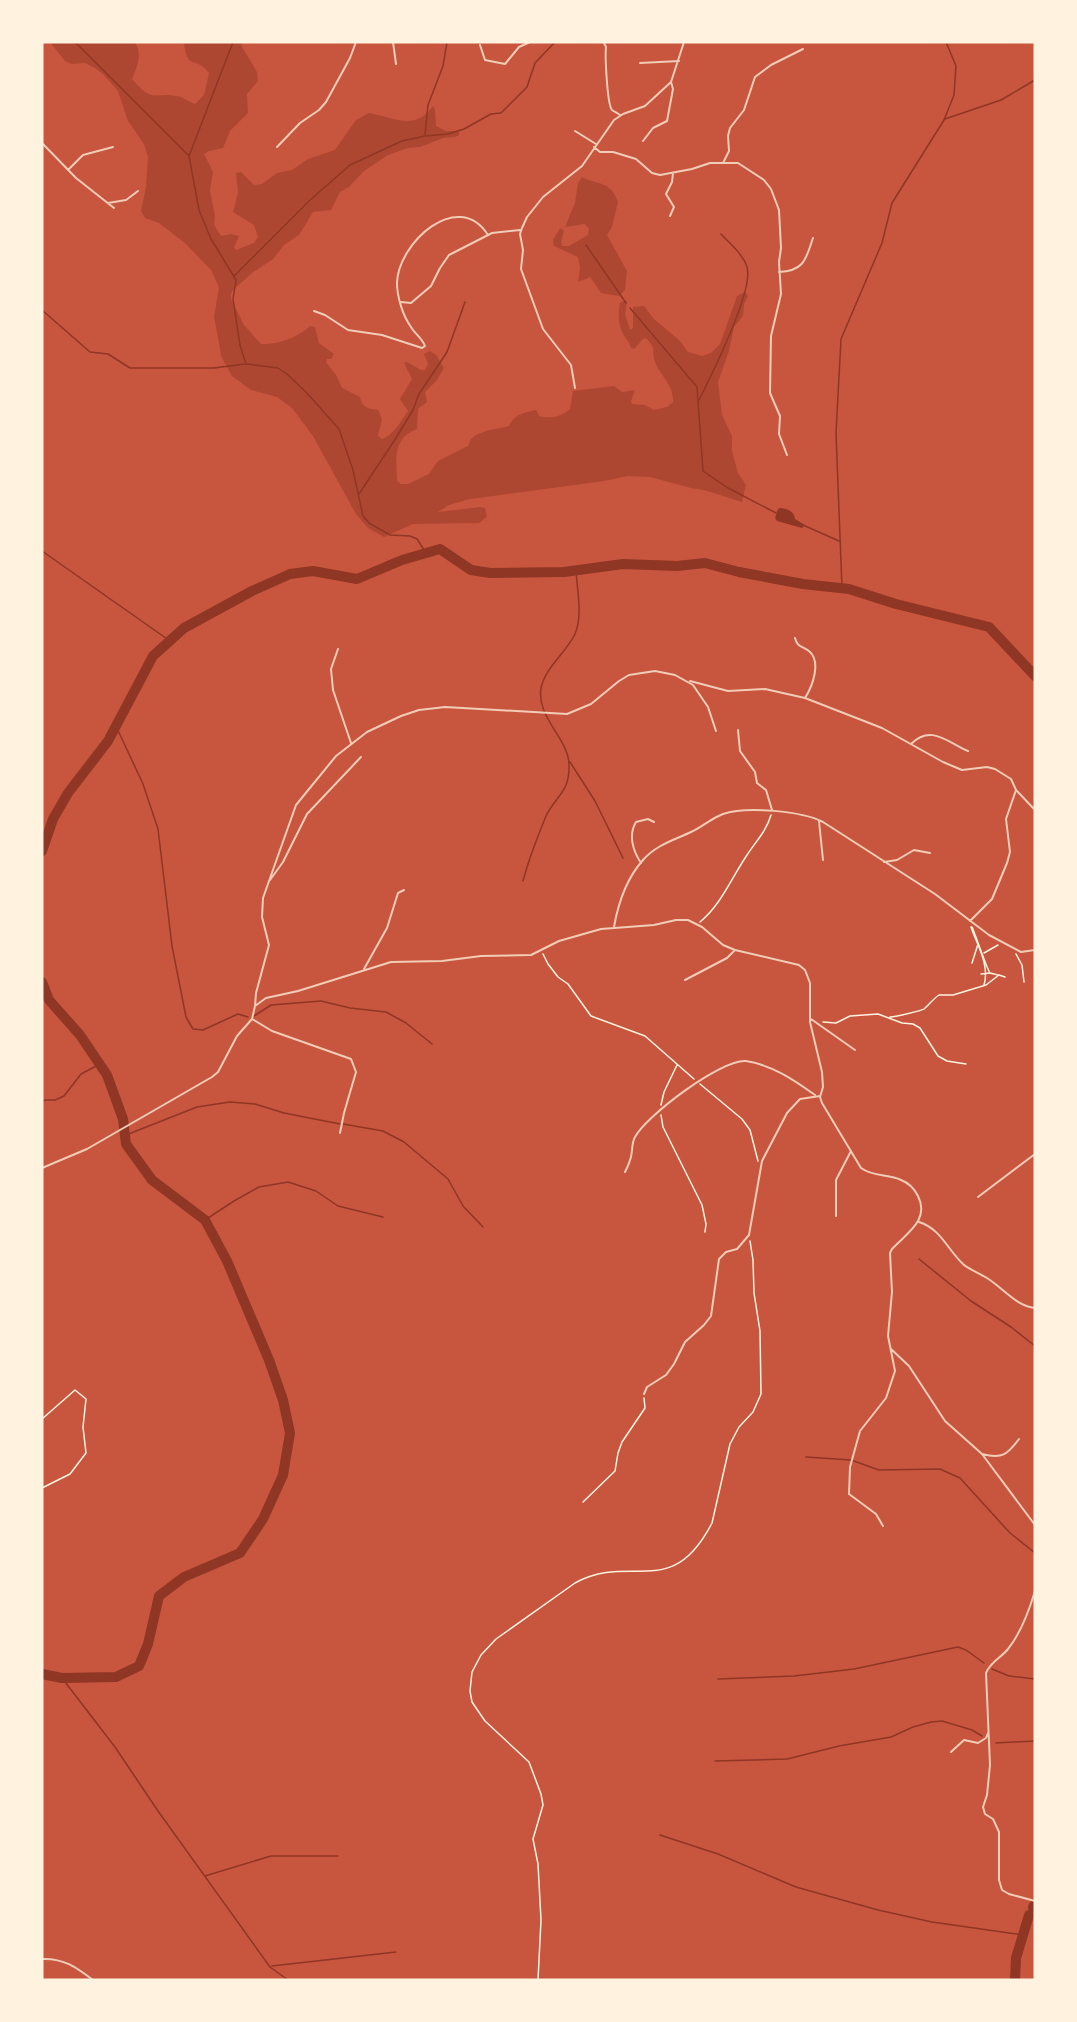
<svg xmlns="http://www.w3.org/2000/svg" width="1077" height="2022" viewBox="0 0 1077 2022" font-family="'Times New Roman',serif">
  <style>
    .green { fill: #ae4732 }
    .water { fill: #8f3625 }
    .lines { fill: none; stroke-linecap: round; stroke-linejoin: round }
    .stream { stroke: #8f3625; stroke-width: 1.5 }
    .river { stroke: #8f3625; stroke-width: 10 }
    .path { stroke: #fff3e0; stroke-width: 1.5 }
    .minor { stroke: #f1ccb7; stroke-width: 2 }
  </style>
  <rect width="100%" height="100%" fill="#c8553d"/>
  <path class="green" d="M50,42H135C143,55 137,66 132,79C155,106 154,90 181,97C185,99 190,102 195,104L204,95L209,73C197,56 186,71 184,42H243L241,45L257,72L258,81L247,94L248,113L230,131L223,148L209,151L204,154L213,172L210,191L215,216L214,225L221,236L231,234L239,236L234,248L236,250L254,243L258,237L254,225L233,212L238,193L236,173L241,172L254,185L262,184L277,173L292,170L308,159L335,150L356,120L369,113C393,117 415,132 433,106L435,110L436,126L446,131H459V135L455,137L443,138L420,147L408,148L388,155L364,171L349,187L340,192L331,210L313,212L299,235L284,245L273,259L252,273L233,290L231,294V299L244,325L261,344C277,345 299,337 310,326L315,327L319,343L334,354L331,359H327L326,362L336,375L342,388L360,397C362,408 369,409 378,410L382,419L378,436L382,439C393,436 401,421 408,411L400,399L412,379L404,363L407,362L421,370H425L428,364L424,354L430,351L436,355L444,368L437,380L425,392L427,402L418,409L417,429C393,438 396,458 397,481L401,484H408L429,474L438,461L468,446L471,439L476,435L486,431L509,426C515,414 523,413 536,410L539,416C551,419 561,417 570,409L573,391L614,386L622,392L635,390L631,401L632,404L645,405L654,410L667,407L673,402C674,385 661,377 655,362C651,350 657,350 647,339L644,338L634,349L631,348C629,342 627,340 623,334C618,324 618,313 620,303L625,300L627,302L625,314L630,330L633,328V307L644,306L654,319L680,341L688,352L702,356L711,353L720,344L737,296L745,292L748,296L744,304L743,316L734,327L729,351L718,382L722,415L732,436V451L738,473L746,485L742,502L704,490L691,488L650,477L628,476L604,481L470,499L449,505L438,512L480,507L485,508L487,517L479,523L413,524L384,537L368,528L356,514L313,436L292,408L277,397L251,390L232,376L221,356L219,343L214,317L219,287L211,270L186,244L159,223L145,218L141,211L146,187L148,157L144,144L128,121L118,91L104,75L95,68L85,63L72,64L65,61Z
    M582,177C599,186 610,180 618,202L612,227L607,235L627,271L625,290L619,296L601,293L590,277L578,282L580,268L578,257L554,246L553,240L560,228L564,231L561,242L562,246H569L588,235L589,229L585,224L565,227L575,203L578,183Z"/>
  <path class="water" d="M780,508C788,509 794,511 795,519L805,525L802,528L777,521L775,518L778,509Z"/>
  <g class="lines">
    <path class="stream" d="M75,42L189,156
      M233,42L189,156L199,210L211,239L236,280L233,299L240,345L246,364L278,368L287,374L306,392L339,429L353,470L363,516L369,523L390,535L410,536L417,539L426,553
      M945,119L1001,100L1035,80
      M425,134L428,105L443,66L447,42
      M586,245L626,303
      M234,276L309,201L350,165L402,141L425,136L448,134L464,129L491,114L501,113L527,87L535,63L555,42
      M630,308L697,387L703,471L728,488L776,513
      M42,310L90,352L108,354L130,368H214L245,364
      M699,400C711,376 754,290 747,267C743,254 730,244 721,234
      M359,494L396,438L413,410L419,394L447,352L465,302
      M803,525L839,541
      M42,551L170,641
      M842,588L836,433L841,339L882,243L892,203L944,120L954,95L956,66L946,42
      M116,726L143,784L158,829L172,946L186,1017L193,1029L203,1030L238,1014L248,1017
      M570,762L595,801L623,858
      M523,881C529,858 537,838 546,816C556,795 570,793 569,764C568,738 536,717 541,688C546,666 566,653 575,634C583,616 577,590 576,570
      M254,1016L271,1005L321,1001L350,1008L386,1012L406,1023L432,1044
      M42,1102L45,1100H55L64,1096L81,1074L100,1064
      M343,1124L383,1131L404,1142L448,1179L463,1206L483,1227
      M126,1135L197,1107L230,1102L255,1104L284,1113L340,1124
      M205,1220L234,1201L259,1187L288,1182L316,1191L338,1206L383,1217
      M919,1259L971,1301L1011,1327L1035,1346
      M806,1457L851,1460L879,1470L940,1469L960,1478L1010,1533L1035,1553
      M992,1669L1009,1676L1035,1679
      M62,1678L115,1747L158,1811L270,1967L288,1980
      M718,1679L794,1676L854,1669L958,1647L966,1650L984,1663
      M996,1743L1035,1741
      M715,1761L787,1759L839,1746L891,1737L913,1727L931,1722L942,1721L972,1730L982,1736
      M660,1835L718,1854L796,1887L878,1910L932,1922L1024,1935
      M205,1876L271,1856H338
      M272,1966L396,1952"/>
    <path class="river" d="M42,851L53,819L68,793L108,741L153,656L184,628L252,591L290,574L313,571L357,579L402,560L440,549L471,570L490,573L564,572L623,564L677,566L705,563L739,572L803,584L849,589L896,604L989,627L1035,676
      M42,982L49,1000L80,1035L107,1075L123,1119L126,1144L152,1180L205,1220L227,1261L269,1360L283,1400L290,1433L283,1475L263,1519L240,1553L184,1577L159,1596L148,1644L139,1666L116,1677L62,1678L42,1674
      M1033,1907L1035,1904
      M1015,1980L1016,1958L1029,1915"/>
    <path class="path" d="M700,922C721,905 732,877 747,855C756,841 766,832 771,815
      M971,927C977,945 990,965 984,985
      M972,927C975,933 987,970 990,973
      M984,953L998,945
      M543,954L548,964L558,977L568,984L591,1016L645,1036L694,1079
      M1016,954L1022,965L1024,982
      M972,963L978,944
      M981,974L990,973L998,975
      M890,1017C894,1017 921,1011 924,1009C929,1005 933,999 939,995H953L986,985L999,975L1005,977
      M823,1022L836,1023L850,1016L878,1014L902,1023L913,1024L920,1028L938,1056L947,1061L966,1064
      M700,1084L742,1119L750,1130L758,1161
      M661,1105L664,1092L677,1065
      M661,1115L663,1127L702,1205L706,1224L705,1232
      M42,1419L75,1390L86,1399L83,1427L86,1453L70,1474L42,1488
      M583,1502L615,1471L618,1453L622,1442L645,1408L644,1398
      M538,1980L541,1920L538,1864L533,1839L543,1805L541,1794L529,1762L485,1721L472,1702L470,1691L472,1672L481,1655L496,1639L575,1583C632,1552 671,1602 712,1523L730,1444L739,1427L753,1412L761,1394L760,1331L754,1293L753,1260L750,1241"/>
    <path class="minor" d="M393,42L396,64
      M604,43L606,47C605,55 607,104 612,110C615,112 618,113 620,115
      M480,45L485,60L505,64L519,47L530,42
      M640,63L679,61
      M575,131L596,144
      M643,141L653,128L667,121L673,89L671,82
      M42,143L76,178L114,208
      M277,147L300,123L319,110L326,102L350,58L356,42
      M594,147L600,152H613L636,159L652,173L660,175L692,169L710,163H738L764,180L771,189L779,210L781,248L779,262L781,294L771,336L770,393L780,416L779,434L787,455
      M723,163L729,151L728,136L730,128L744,110L755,77L771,65L803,49
      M68,170L83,155L113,147
      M108,203L126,200L138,191
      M670,216L674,207L666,194L672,182L673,173
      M779,272C805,271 806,258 813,238
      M401,302L411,303L431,286L440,268L449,255L492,233L520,230
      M314,311L325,315L348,330L382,335L422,348L425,346C422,338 415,334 411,327C403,316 397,297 397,283C398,243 458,188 488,235
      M575,388L571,365L543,329L521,269L523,250L520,234L522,228L527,217L543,197L582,166L614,120L623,114L645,106L671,82L684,42
      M795,638C797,647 802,646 809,651C822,662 812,687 805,698
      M338,649L331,669L333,690L351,743
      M690,681L728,691L765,689L805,698L882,728L943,762L962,770L987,767L995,769L1011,779L1016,790L1006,819L1010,852L1007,863L992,899L970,921
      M738,730L740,751L755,772L757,783L766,790L772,810
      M911,744C931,724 947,742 968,751
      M1016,790L1035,810
      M819,821L823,860
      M884,862L897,860L914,850L930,853
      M641,863C633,851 628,835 636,822L648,819L654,822
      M270,880L283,862L307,814L361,757
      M614,927C618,904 627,878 643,860C656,845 674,840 691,832C702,827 712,818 723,814C746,806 802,811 823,822L935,894L989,935L1021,952L1035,950
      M364,969L387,928L398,893L404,890
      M685,980L727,958L735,950
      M255,1006L256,993L269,945L262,917L263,898L296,805L336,756L367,732L401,716L419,710L445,707L567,714L591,704L619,681L629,675L655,671L675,675L693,685L708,707L716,731
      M252,1019L272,1031L351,1059L356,1072L344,1113L340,1133
      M811,1019L855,1050
      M42,1168L87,1149L212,1077L218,1072L237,1036L252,1019L255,1006L266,998L298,991L391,962L442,961L481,956L531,955L559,941L601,929L654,925L676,920H688L702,927L723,945L735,950L799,965L805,970L810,983V1022L822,1072L823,1087L820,1097L822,1103L861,1168C873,1177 888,1174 901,1180C909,1183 914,1188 918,1196C930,1220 907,1233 892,1249L890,1253L892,1292L888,1336L895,1371L886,1398L860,1431L850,1467L849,1494L876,1514L883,1526
      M625,1172C627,1168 629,1164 630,1160C633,1153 631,1144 635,1137C646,1116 721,1059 746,1061C772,1065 794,1080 815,1095
      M978,1197L1035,1154
      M836,1216V1180L851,1151
      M919,1222C941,1229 947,1249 963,1264C970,1270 979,1273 987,1278C1003,1288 1016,1306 1035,1308
      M891,1349L909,1366L945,1421L982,1454L1035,1525
      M644,1394L647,1387L666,1375L674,1364L685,1342L704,1325L711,1316L719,1259L726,1252L737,1249L749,1235L762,1161L787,1113L800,1099L820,1096
      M982,1454C1002,1459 1007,1455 1019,1439
      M1035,1591C1029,1611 1021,1633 1008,1649C1001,1658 991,1661 986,1673L990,1765L987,1795L983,1807L985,1814L993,1819L999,1832V1880L1002,1890L1009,1894L1035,1901
      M951,1752L964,1740L978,1743L986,1738L988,1733
      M42,1959C64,1958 77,1968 93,1980"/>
  </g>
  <rect width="1077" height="2022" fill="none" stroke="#fff3e0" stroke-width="87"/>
</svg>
